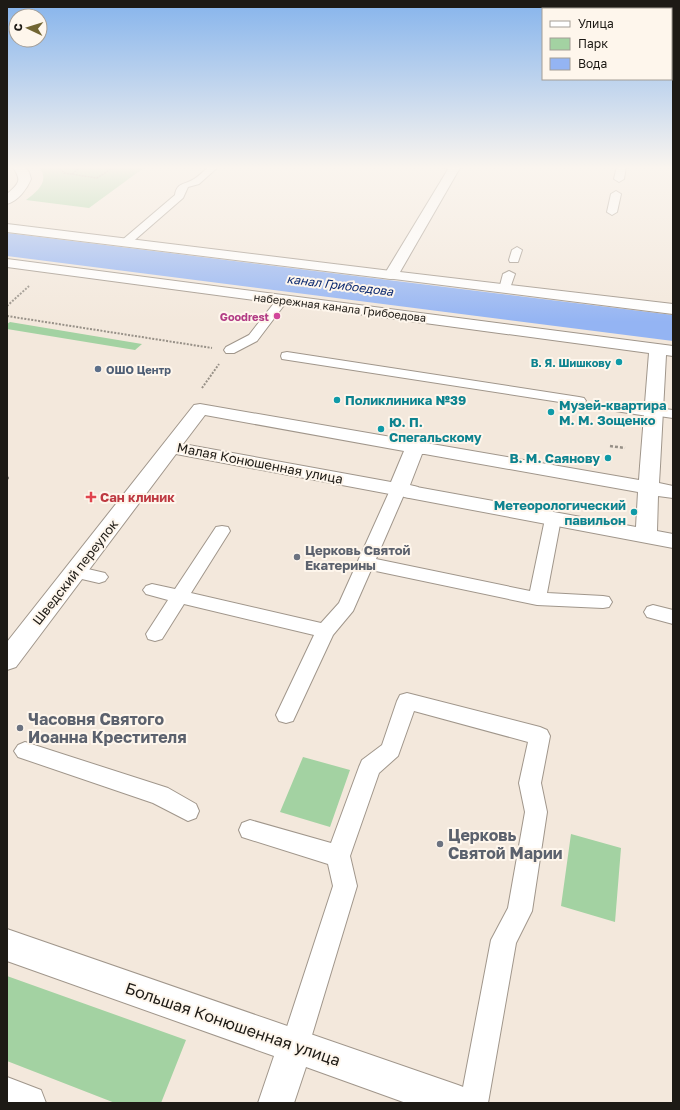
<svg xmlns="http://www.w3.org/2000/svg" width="680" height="1110" viewBox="0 0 680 1110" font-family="'Golos Text',sans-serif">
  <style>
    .green { fill: #a3d2a2 }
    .water { fill: #94b4f3 }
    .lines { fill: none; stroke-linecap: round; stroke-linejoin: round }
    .service-casing { stroke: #a0968b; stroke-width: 2 }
    .pedestrian-casing { stroke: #a0968b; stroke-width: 2 }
    .minor-casing { stroke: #a0968b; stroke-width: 2 }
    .secondary-casing { stroke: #a0968b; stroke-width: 2 }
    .path-far2 { stroke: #979087; stroke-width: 1.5; stroke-dasharray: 2 1; stroke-linecap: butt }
    .path-far1 { stroke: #979087; stroke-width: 2; stroke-dasharray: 2 1.5; stroke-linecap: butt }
    .path { stroke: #979087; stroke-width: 2.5; stroke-dasharray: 3 2; stroke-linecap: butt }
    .service { fill: #fff; fill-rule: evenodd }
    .pedestrian { fill: #fff; fill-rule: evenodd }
    .minor { fill: #fff; fill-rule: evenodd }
    .secondary { fill: #fff; fill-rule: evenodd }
    .hotel-dot { fill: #d1479c; stroke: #fef6ec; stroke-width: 1.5 }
    .culture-dot { fill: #0f9aa8; stroke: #fef6ec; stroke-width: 1.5 }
    .service-dot { fill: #5c6f8a; stroke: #fef6ec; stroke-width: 1.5 }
    .health-dot { fill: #e0444e; stroke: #fef6ec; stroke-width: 1.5 }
    .worship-dot { fill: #6b7280; stroke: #fef6ec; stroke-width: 1.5 }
    .labels { text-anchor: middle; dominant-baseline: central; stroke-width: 4; stroke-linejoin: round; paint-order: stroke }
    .far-street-label { font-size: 11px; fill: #1d1a15; stroke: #fef6ec }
    .far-hotel-label { font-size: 11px; font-weight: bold; fill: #b23c85; stroke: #fef6ec; text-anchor: end }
    .far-culture-label { font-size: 11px; font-weight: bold; fill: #0d838f; stroke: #fef6ec; text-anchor: end }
    .far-service-label { font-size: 11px; font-weight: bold; fill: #4e5e75; stroke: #fef6ec; text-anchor: start }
    .far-water-label { font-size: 12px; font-style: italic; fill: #0b296f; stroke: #fef6ec }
    .culture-label { font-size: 13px; font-weight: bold; fill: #0d838f; stroke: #fef6ec; text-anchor: start }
    .street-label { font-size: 13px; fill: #1d1a15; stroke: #fef6ec }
    .health-label { font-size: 13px; font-weight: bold; fill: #be3a42; stroke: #fef6ec; text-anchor: start }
    .worship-label { font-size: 13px; font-weight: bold; fill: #5b616d; stroke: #fef6ec; text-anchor: start }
    .near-worship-label { font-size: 16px; font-weight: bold; fill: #5b616d; stroke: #fef6ec; text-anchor: start }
    .near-street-label { font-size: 16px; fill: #1d1a15; stroke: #fef6ec }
  </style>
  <rect width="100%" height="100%" fill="#f3e8dc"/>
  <path class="green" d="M39,167H145L89,208L26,200C38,191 50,181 39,167Z
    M10,322L142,344L135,350L7,329V324Z
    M303,757L350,770L330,827L280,812Z
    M571,834L621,848L615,922L561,906Z
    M7,976L186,1040L161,1103H115L7,1061Z"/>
  <path class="water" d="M7,233L673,315V341L7,256Z"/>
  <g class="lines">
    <defs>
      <path id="service" d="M209,166L218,167L199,184L188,187L183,198L129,245H121L120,243L121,241L175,195C177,182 185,185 194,179C199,176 204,171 209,166Z
        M438,166H459L460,168L456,171Z
        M617,166H626L624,179L619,182L614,179Z
        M616,191L621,194L617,212L612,215L607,212L611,194Z
        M517,247L522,250L518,262H510L509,260L512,250Z
        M509,271L515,274L509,291H501L499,289L503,274Z
        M282,297L288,300L257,341L234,353H226L224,350L226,347L249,335L278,298Z
        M287,352L579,397L584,398L586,401L584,404L579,405L282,359L281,356L282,353Z
        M614,403L673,410V418L659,416L654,417L609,410L607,407L609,404Z
        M398,485L404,487L406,490L376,559L530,591L545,519L547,515L553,514L559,515L561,519L547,593L603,596L609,597L612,602L609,607L603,608L537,605L371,570L353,611L333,635L293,721L286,723L279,721L276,715L314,635L184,604L162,639L155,641L148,639L146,634L168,600L146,594L143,590L146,586L152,584L175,589L216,527L222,526L228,527L230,531L191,593L321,623L339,603L390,490L392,487Z
        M75,566L105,573L108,577L105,581L99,583L69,576L66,572L69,568Z
        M653,605L673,610V624L647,617L644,612L647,607Z
        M407,693L540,727L547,730L550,736L541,783L547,812L532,911L516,943L488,1103H460L491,940L508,908L525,812L519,783L528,742L414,711L398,756L379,773L350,856L357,886L309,1045L305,1055L295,1059L285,1055L281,1045L333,886L328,864L242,837L239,830L242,823L250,820L331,843L359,767L362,760L382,745L397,701L400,695Z
        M25,742L168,788L196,804L199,811L196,818L188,821L153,803L18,757L14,751L18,745Z"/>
      <path id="pedestrian" d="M12,166H24L29,172L31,179C27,189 18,201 7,204V194C20,183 22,180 12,166Z
        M7,224L391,271L396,272L398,275L396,278L391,279L7,232Z
        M426,443L639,480L640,466L643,462L650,460L657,462L660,466L659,483L673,486V498L658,496L657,531L673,534V548L404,497L401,492L404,487L411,486L636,527L638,492L419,453L416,449L419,445Z"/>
      <path id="minor" d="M450,166H461L400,272L673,304V314L386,278L384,275Z
        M7,259L673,346V356L666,355L660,466L657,470L650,472L643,470L640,466L649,353L7,267Z
        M200,404L426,443L433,445L436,449L433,453L422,454L410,485L418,487L421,492L418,497L411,498L176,454L16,667L7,670V642L194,405ZM205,415L404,451L391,482L183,444Z"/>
      <path id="secondary" d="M7,929L458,1085L471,1090L476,1103H406L306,1067L294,1103H258L274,1056L7,961Z
        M7,1077L41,1090L46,1103H7Z"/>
    </defs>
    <use href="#service" class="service-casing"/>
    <use href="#pedestrian" class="pedestrian-casing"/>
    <use href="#minor" class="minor-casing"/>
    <use href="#secondary" class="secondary-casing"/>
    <path class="path-far2" d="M58,166L64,173L97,178L111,169L123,166
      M72,174L82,166"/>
    <path class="path-far1" d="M7,306L29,286
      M7,316L212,348
      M202,388L219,364"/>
    <path class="path" d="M610,446L625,448
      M7,478H9"/>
    <use href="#service" class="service"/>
    <use href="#pedestrian" class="pedestrian"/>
    <use href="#minor" class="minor"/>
    <use href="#secondary" class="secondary"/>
  </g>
  <linearGradient id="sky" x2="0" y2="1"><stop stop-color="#86b4ec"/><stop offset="0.52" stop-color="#faf5ef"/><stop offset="1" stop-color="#faf5ef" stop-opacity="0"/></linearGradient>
  <rect width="680" height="322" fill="url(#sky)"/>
  <circle class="hotel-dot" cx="277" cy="316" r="4"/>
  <g class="culture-dot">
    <circle cx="619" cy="362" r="4"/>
    <circle cx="337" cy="400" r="4"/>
    <circle cx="551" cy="412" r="4"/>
    <circle cx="381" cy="429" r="4"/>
    <circle cx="608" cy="458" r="4"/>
    <circle cx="634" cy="512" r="4"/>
  </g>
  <circle class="service-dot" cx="98" cy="369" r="4"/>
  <path class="health-dot" d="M89 491h4v4h4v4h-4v4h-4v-4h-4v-4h4z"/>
  <g class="worship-dot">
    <circle cx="297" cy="557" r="4"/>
    <circle cx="20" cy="728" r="4"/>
    <circle cx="440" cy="844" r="4"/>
  </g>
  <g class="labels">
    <g class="far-street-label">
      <text transform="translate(340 307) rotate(7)">набережная канала Грибоедова</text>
    </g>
    <g class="far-hotel-label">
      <text x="269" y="316">Goodrest</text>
    </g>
    <g class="far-culture-label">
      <text x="611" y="362">В. Я. Шишкову</text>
    </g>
    <g class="far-service-label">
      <text x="106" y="369">ОШО Центр</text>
    </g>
    <g class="far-water-label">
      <text transform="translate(340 285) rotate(7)">канал Грибоедова</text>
    </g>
    <g class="culture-label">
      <text x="345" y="400">Поликлиника №39</text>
      <text x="559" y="405">Музей-квартира<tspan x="559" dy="15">М. М. Зощенко</tspan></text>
      <text x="389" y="422">Ю. П.<tspan x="389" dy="15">Спегальскому</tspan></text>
      <text x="600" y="458" text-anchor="end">В. М. Саянову</text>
      <text x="626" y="505" text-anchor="end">Метеорологический<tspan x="626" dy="15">павильон</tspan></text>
    </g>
    <g class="street-label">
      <text transform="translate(260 463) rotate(11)">Малая Конюшенная улица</text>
      <text transform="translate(75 572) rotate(-52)">Шведский переулок</text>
    </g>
    <g class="health-label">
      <text x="100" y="497">Сан клиник</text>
    </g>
    <g class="worship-label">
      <text x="305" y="550">Церковь Cвятой<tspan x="305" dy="15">Екатерины</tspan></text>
    </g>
    <g class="near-worship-label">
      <text x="28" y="719">Часовня Святого<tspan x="28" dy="18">Иоанна Крестителя</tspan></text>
      <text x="448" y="835">Церковь<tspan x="448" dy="18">Святой Марии</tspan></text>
    </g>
    <g class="near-street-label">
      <text transform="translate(233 1024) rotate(19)">Большая Конюшенная улица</text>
    </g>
  </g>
  <rect width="680" height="1110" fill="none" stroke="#1d1a15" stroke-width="16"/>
  <rect x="542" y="8" width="130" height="72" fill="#fef6ec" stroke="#a49e96"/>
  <rect x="550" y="21" width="20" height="6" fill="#ffffff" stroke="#a49e96"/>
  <text x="578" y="28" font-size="12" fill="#1d1a15">Улица</text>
  <rect x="550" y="38" width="20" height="12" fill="#a3d2a2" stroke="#a49e96"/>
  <text x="578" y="48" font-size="12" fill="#1d1a15">Парк</text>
  <rect x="550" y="58" width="20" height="12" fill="#94b4f3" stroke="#a49e96"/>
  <text x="578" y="68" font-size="12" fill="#1d1a15">Вода</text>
  <g transform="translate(28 28) rotate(274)"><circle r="19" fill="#fef6ec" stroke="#a49e96"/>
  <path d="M0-3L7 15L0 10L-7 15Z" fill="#716532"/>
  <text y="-6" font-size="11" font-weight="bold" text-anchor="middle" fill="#1d1a15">С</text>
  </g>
</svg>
